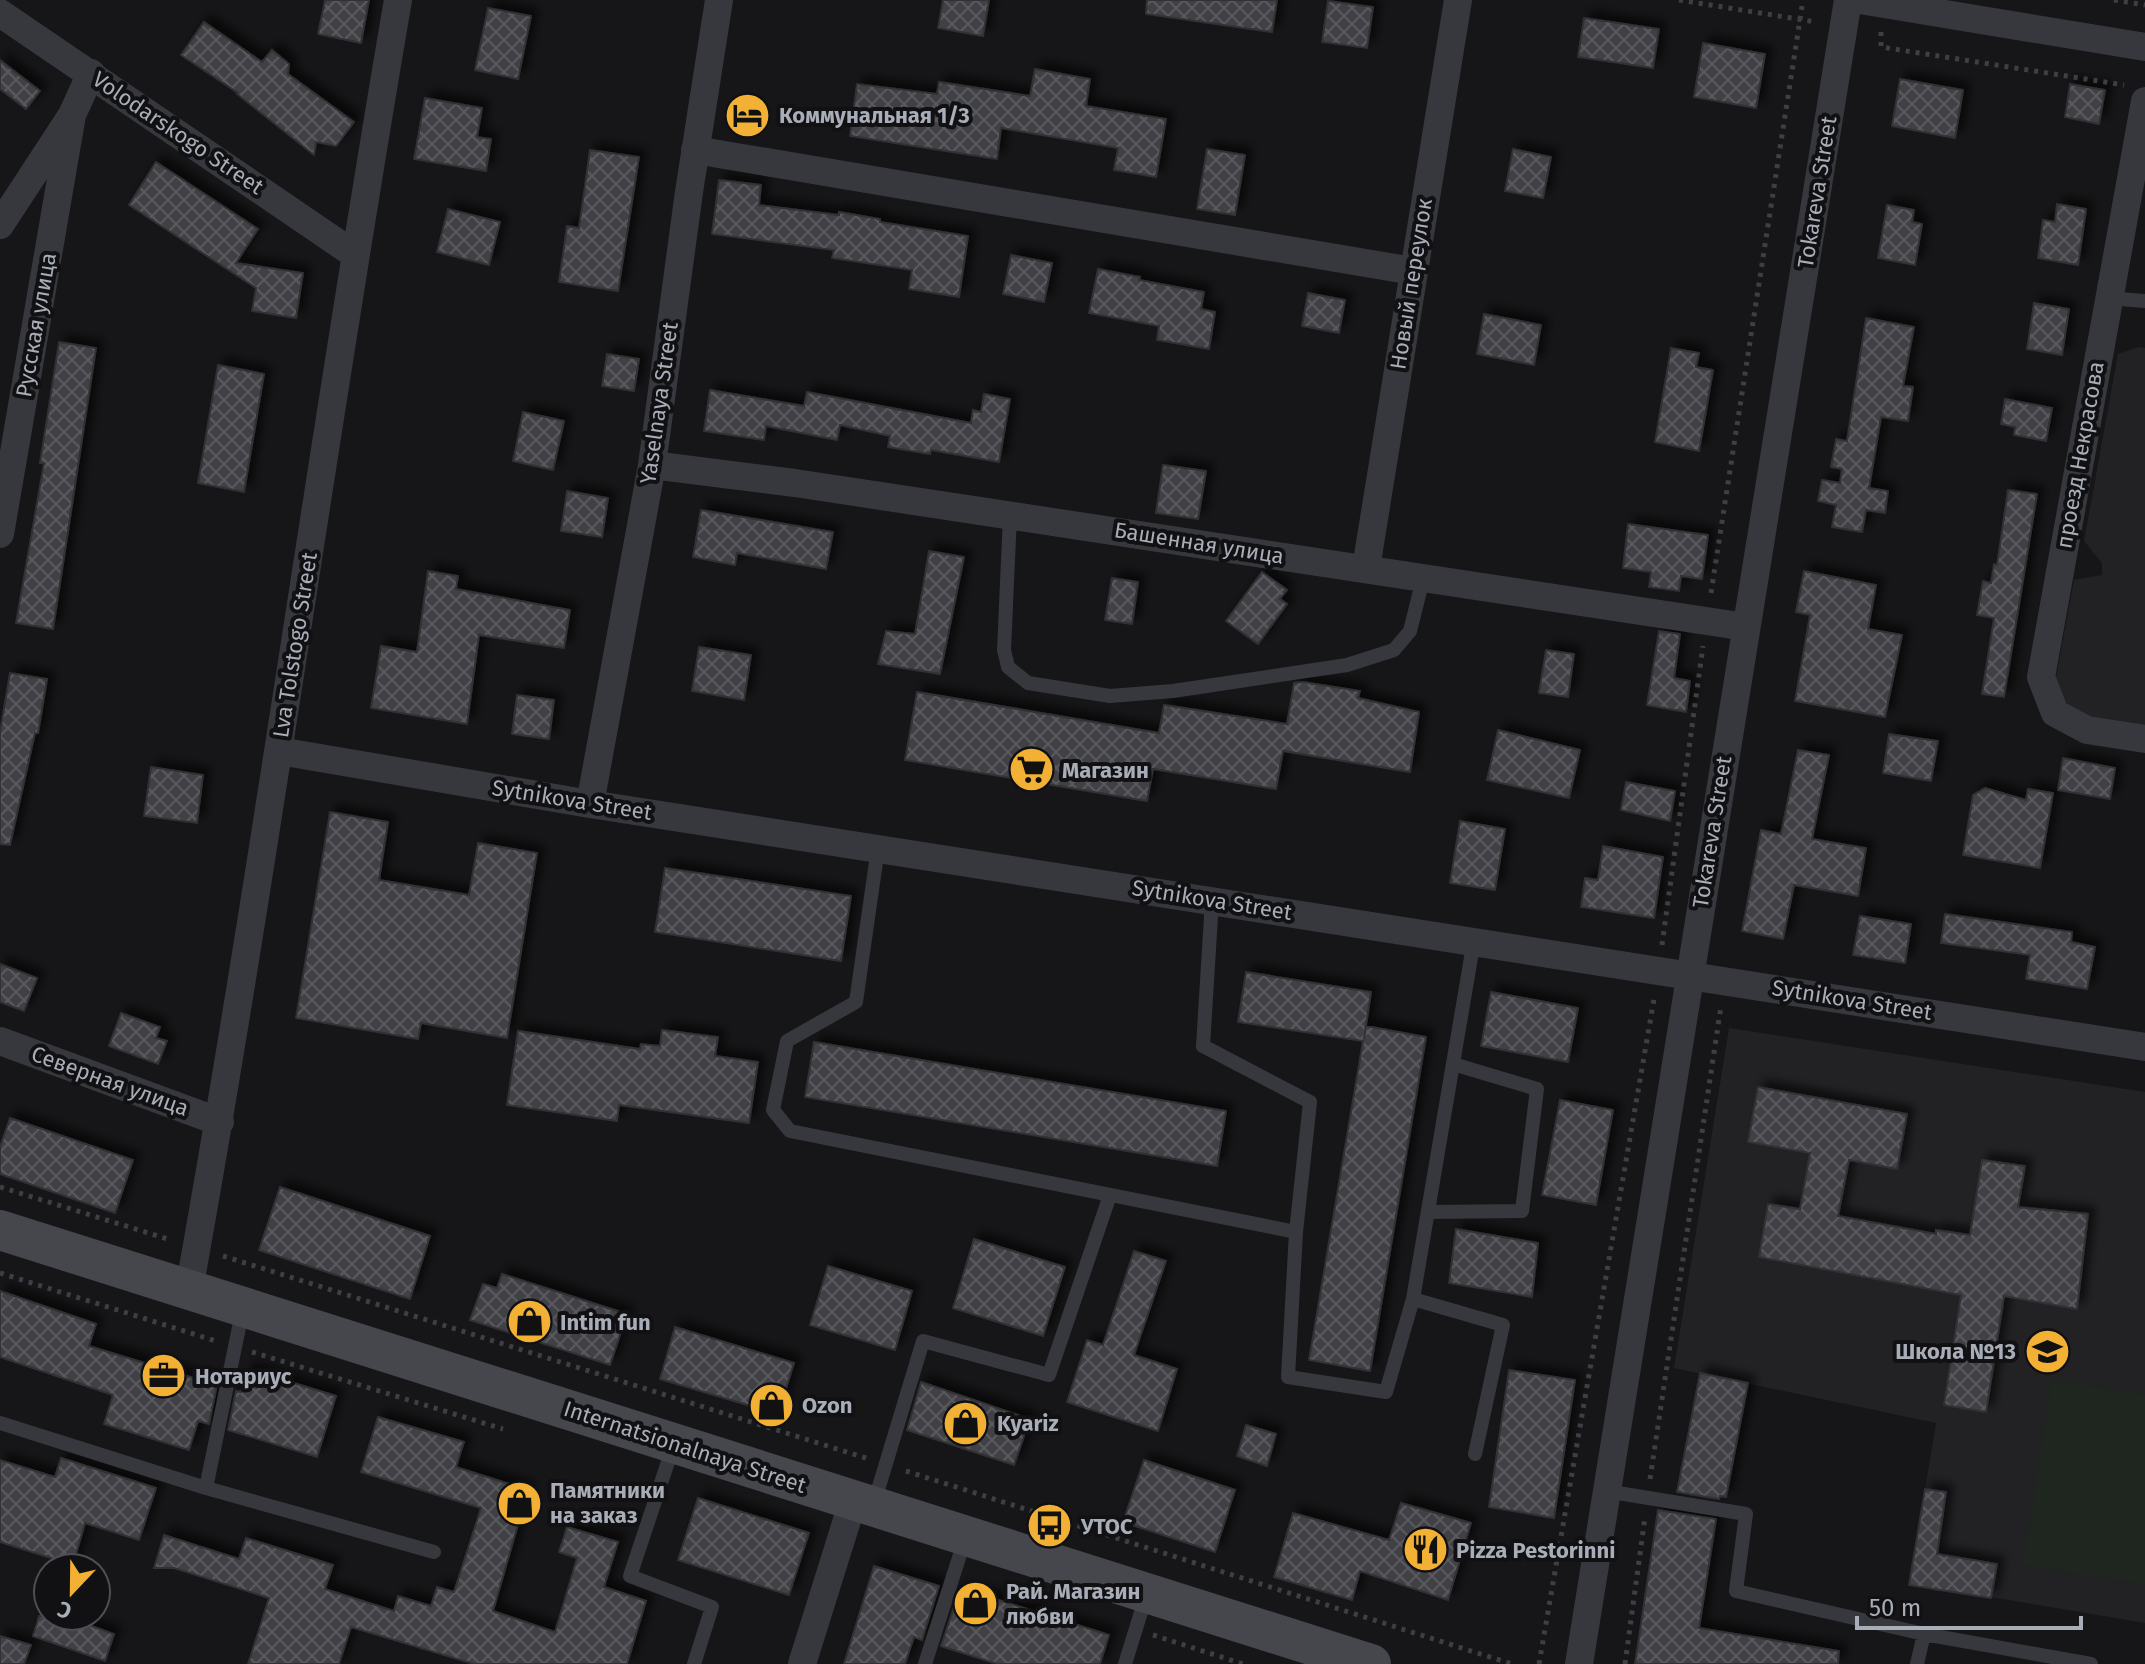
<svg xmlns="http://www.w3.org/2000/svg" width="2145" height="1664" viewBox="0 0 2145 1664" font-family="'Fira Sans',sans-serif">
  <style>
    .built { fill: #222225 }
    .garden { fill: #1e261f }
    .building { fill: url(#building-cross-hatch); stroke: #303034; stroke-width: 2; filter: url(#shadow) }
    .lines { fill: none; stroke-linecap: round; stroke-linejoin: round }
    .path { stroke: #3d3f44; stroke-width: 5; stroke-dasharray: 4 6; stroke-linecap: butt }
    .lane { stroke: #37383d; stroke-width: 14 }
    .street { stroke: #37383d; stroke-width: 28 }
    .secondary { stroke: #45474d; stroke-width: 40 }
    .labels { text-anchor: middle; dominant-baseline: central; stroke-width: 8; stroke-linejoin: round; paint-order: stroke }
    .poi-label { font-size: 22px; font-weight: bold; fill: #a8adb8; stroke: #111113; text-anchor: start }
    .street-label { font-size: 22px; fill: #a8adb8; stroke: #111113 }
  </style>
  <defs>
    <pattern id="building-cross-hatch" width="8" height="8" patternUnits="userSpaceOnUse" patternTransform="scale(2)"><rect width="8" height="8" fill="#404145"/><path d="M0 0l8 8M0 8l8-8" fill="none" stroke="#595a5e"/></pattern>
    <filter id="shadow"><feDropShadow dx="7" dy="-7" stdDeviation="4" flood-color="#0009"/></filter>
  </defs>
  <rect width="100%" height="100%" fill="#161618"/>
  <path class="built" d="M2139,347L2145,348V733L2075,718L2055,683L2074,580L2102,575V563L2084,541L2118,354Z
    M1729,1028L2145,1092V1623L1991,1597L1931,1590L1937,1554L1915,1550L1936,1423L1674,1368Z"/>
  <path class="garden" d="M2052,1380L2145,1395V1584L2023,1565Z"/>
  <path class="building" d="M325,0H369L361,43L318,34Z
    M943,0H989L983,36L938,28Z
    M1147,0H1277L1272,32L1146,14Z
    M1328,1L1373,7L1367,48L1322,42Z
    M488,8L531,16L518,79L475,70Z
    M1584,18L1659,29L1653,68L1578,57Z
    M204,22L262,62L272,50L289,64L288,74L354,122L336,146L316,142L314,155L237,94L238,93L181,55Z
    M1703,43L1765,54L1756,108L1694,97Z
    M0,60L40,91L26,109L0,89Z
    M1035,69L1090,79L1086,106L1166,119L1156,177L1114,170L1118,148L1001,128L997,159L850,136L857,84L937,94L939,82L1030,96Z
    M1900,79L1963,90L1955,138L1892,126Z
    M2070,84L2105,90L2099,124L2065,117Z
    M425,98L482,108L477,137L491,139L486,171L414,159Z
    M1207,149L1245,155L1235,215L1197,209Z
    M1513,149L1551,157L1543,198L1505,191Z
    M590,150L639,157L618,291L559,282L567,226L579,228Z
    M156,162L258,229L236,263L303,273L296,318L252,311L256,288L129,205Z
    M719,180L761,185L759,205L839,215V212L880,219V222L968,236L959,297L909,289L912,270L832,258L834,250L712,234Z
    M2057,204L2086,209L2078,265L2038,258L2043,220L2055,222Z
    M1887,205L1914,210L1912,222L1922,224L1915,265L1878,258Z
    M448,209L500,222L489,265L437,252Z
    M1011,255L1052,263L1044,302L1003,294Z
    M1098,269L1140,277L1139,280L1204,292L1201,309L1215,312L1209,349L1157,340L1159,326L1089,313Z
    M1308,293L1345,300L1339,333L1302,326Z
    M2034,303L2069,309L2062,355L2027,349Z
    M1484,314L1541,325L1534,365L1477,354Z
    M1866,318L1914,327L1903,386L1913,387L1908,421L1881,417L1869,488L1888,491L1885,513L1866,510L1862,532L1832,527L1836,505L1818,501L1822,480L1840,483L1842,469L1831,467L1836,439L1847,441Z
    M59,342L96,348L53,629L16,623L44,463H40Z
    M1671,348L1699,353L1696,367L1713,370L1699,451L1655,442Z
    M607,354L639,359L634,391L602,386Z
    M218,365L264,374L244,492L198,483Z
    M710,390L804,406L807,392L971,423L973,410L981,412L984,394L1010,399L999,462L931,450L930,454L888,447L890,436L840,425L837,440L766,426L764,440L704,431Z
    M2005,399L2052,408L2046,441L2014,435L2015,427L2001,424Z
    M523,412L564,421L553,470L513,461Z
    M1163,465L1206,471L1198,519L1156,513Z
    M2008,490L2037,494L2004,697L1982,694L1994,618L1977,615L1983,581L1991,583L1994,564L1997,565Z
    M567,491L608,498L602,537L561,531Z
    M701,510L833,532L826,569L737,553L735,565L693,557Z
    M1628,524L1708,535L1702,579L1681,576L1679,591L1649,587L1651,572L1623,568Z
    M929,551L964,557L940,674L878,664L886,631L915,634Z
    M428,571L458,576L456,589L570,610L564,648L479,635L467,724L371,708L381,646L417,652Z
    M1804,571L1876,585L1868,629L1902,635L1885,717L1795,701L1810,615L1796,612Z
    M1262,572L1287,590L1280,599L1287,604L1258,644L1226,621Z
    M1112,578L1138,582L1132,624L1105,620Z
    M1659,631L1680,634L1674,678L1690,681L1686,712L1647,705Z
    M699,647L751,655L744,700L692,691Z
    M1546,650L1574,654L1568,697L1539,693Z
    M10,673L47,679L38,733H35L10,845L0,844V732Z
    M1303,682L1360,691L1358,698L1419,712L1410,772L1283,751L1276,789L1153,769L1147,801L905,760L917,692L1159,733L1164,705L1287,724L1294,683Z
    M517,695L554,700L549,739L512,734Z
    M1498,730L1580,750L1569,798L1487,780Z
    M1889,734L1938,741L1931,781L1883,773Z
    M1798,750L1829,755L1812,839L1866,848L1858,896L1794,885L1783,939L1742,931L1761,830L1781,834Z
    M2063,758L2115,768L2110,799L2058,790Z
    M151,767L203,775L197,823L144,816Z
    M1626,782L1675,791L1670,821L1621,810Z
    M1985,788L2026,800L2028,789L2053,793L2040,868L1963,855L1973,795Z
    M330,812L388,822L379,880L469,895L478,843L537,853L507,1038L421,1023L418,1039L296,1018Z
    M1460,821L1505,829L1495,890L1450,883Z
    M1603,846L1663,857L1654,918L1581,907L1585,878L1598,880Z
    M665,868L851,896L841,961L655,932Z
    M1945,914L2072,932L2071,942L2095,947L2087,989L2026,979L2030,955L1941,943Z
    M1860,916L1911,924L1905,963L1853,955Z
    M0,964L37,978L24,1011L0,1002Z
    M1246,972L1371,992L1364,1039L1366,1026L1426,1037L1370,1371L1309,1360L1363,1041L1238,1022Z
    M1491,992L1578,1008L1568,1062L1481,1046Z
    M121,1013L160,1027L156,1038L167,1041L158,1064L109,1046Z
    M662,1030L718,1037L715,1056L758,1062L749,1123L619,1105L617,1121L507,1105L518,1031L640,1049L641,1044L660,1046Z
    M814,1042L1226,1111L1217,1166L805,1097Z
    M1758,1087L1907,1114L1897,1169L1849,1160L1838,1216L1936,1234V1230L1970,1235L1982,1160L2025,1166L2018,1207L2088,1214L2077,1309L2004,1296L1986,1412L1944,1405L1961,1295L1759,1257L1768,1204L1800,1209L1810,1153L1748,1142Z
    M1560,1100L1613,1110L1596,1205L1542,1195Z
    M10,1118L133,1160L115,1213L0,1174V1147Z
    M280,1187L430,1236L410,1299L259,1250Z
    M1456,1229L1538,1243L1532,1297L1449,1283Z
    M974,1239L1065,1267L1043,1336L953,1308Z
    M1134,1251L1166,1261L1134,1355L1177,1369L1158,1431L1067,1402L1087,1340L1103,1345Z
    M828,1266L912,1291L895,1350L810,1325Z
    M502,1274L627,1314L610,1365L470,1320L483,1284L497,1288Z
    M0,1291L96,1324L89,1346L217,1385L209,1424L198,1421L189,1450L104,1424L113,1395L0,1357Z
    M675,1327L794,1363L778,1414L660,1379Z
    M248,1369L336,1396L317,1457L228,1430L236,1391L241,1392Z
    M1509,1370L1575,1380L1554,1518L1489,1507Z
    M1700,1373L1748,1383L1726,1497L1720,1496L1719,1499L1677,1492Z
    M921,1382L1030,1419L1014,1465L907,1430Z
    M378,1417L464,1442L456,1467L528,1490L493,1611L555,1632L577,1558L559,1552L567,1527L618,1542L604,1587L646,1601L627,1664H474L351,1627L339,1664H248L269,1598L174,1568H154L164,1535L239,1559L246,1538L333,1565L325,1589L394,1611L398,1596L431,1606L437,1587L454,1592L481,1508L361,1472Z
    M1246,1425L1276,1434L1267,1466L1237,1456Z
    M61,1458L156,1488L139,1540L85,1523L73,1565L0,1542V1460L55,1477Z
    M1144,1460L1235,1490L1215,1552L1123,1522Z
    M1925,1489L1946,1492L1937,1554L1997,1564L1991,1598L1909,1585Z
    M698,1498L809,1533L789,1595L678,1560Z
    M1401,1503L1471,1523L1448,1600L1360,1571L1352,1600L1274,1577L1293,1513L1389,1540Z
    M1658,1510L1716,1519L1699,1628L1839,1651L1838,1664H1635Z
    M874,1566L939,1586L922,1640L914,1637L905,1664H844Z
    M964,1589L1109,1635L1100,1664H997L941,1646L959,1592L962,1593Z
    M39,1616H88L86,1624L114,1634L105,1661L33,1636Z
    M0,1636L31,1645L24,1664H0Z"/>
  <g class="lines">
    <path class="path" d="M1679,0L1816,22
      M2114,0L2145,5
      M1881,32V47L2124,85
      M1711,593L1803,0
      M1662,945L1703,646
      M0,1187L171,1240
      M223,1256L866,1458
      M0,1273L216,1341
      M252,1352L503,1429
      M906,1471L1512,1664
      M1650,1479L1721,1006
      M1153,1635L1243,1664
      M1539,1664L1654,999
      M1625,1664L1645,1517"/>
    <path class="lane" d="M2108,298L2145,301
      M1010,515L1004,650L1008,667L1028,683L1110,696L1173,691L1347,665L1394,650L1410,631L1423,579
      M878,848L856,1002L787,1041L773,1110L790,1131L1296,1232
      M1212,900L1203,1046L1310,1102L1296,1232L1288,1377L1386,1392L1413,1299L1474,940
      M1428,1212L1522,1211L1537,1089L1453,1064
      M1413,1299L1503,1325L1475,1454
      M0,1423L206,1488L243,1308
      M674,1444L630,1576L712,1607L694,1664
      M206,1488L434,1552
      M1606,1491L1746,1514L1736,1591L1924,1634L2091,1664
      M874,1503L923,1341L1049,1375L1110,1195
      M925,1664L965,1539
      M1125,1664L1146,1596
      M1917,1664L1924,1634"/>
    <path class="street" d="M1860,0L2145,47
      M0,13L354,254
      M2145,101L2041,677L2055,713L2087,730L2145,739
      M695,150L1413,271
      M0,225L72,115L91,73
      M652,465L795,483L1746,627
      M0,534L72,115
      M1366,568L1458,0
      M279,751L590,804L2145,1047
      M590,804L652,465L689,192L719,0
      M0,1041L220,1122
      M189,1290C266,861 324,429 398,0
      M802,1664L853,1501
      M1579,1664L1848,0"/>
    <path class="secondary" d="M0,1230L1371,1664"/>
  </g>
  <defs>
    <symbol id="hotel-disc" viewBox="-11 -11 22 22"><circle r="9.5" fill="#f2b134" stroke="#111113"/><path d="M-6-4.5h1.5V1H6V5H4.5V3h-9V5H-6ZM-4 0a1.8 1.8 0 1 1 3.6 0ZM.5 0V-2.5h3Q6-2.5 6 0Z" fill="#111"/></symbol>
    <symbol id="supermarket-disc" viewBox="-11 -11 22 22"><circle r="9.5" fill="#f2b134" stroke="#111113"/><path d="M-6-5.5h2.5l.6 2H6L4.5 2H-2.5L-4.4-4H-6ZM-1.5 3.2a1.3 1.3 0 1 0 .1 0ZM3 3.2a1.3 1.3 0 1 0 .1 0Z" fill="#111"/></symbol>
    <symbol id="shop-disc" viewBox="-11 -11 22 22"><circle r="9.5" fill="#f2b134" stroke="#111113"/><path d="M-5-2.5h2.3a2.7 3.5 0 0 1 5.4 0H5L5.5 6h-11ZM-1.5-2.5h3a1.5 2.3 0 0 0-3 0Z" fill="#111"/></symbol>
    <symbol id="school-disc" viewBox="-11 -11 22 22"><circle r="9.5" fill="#f2b134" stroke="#111113"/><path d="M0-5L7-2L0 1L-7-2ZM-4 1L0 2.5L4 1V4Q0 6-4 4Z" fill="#111"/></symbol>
    <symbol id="office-disc" viewBox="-11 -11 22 22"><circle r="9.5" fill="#f2b134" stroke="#111113"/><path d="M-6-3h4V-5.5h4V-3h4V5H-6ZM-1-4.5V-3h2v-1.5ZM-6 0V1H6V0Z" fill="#111"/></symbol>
    <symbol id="bus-disc" viewBox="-11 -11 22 22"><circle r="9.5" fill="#f2b134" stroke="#111113"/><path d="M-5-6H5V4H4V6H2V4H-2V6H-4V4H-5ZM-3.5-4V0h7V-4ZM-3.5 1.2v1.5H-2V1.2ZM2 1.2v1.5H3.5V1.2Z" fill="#111"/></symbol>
    <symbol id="restaurant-disc" viewBox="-11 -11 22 22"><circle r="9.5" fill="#f2b134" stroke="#111113"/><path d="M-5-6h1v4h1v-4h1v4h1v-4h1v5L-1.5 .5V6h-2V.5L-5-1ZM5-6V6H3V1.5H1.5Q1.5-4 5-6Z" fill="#111"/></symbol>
  </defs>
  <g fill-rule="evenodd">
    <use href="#hotel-disc" x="722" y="90" width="51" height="51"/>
    <use href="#supermarket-disc" x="1006" y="744" width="51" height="51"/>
    <use href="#shop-disc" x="504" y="1296" width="51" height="51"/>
    <use href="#school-disc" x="2022" y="1326" width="51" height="51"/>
    <use href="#office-disc" x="138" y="1350" width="51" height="51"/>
    <use href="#shop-disc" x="746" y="1380" width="51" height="51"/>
    <use href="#shop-disc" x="940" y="1398" width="51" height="51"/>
    <use href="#shop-disc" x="494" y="1478" width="51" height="51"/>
    <use href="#bus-disc" x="1024" y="1500" width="51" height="51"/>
    <use href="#restaurant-disc" x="1400" y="1524" width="51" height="51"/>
    <use href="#shop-disc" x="950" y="1578" width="51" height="51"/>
  </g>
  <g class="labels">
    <g class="poi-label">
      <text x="779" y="115">Коммунальная 1/3</text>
      <text x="1062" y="770">Магазин</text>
      <text x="560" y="1322">Intim fun</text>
      <text x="2016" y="1351" text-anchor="end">Школа №13</text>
      <text x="195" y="1376">Нотариус</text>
      <text x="802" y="1405">Ozon</text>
      <text x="997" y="1423">Kyariz</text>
      <text x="550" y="1490">Памятники<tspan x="550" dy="25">на заказ</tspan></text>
      <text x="1081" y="1526">УТОС</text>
      <text x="1456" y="1550">Pizza Pestorinni</text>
      <text x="1006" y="1591">Рай. Магазин<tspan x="1006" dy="25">любви</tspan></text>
    </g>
    <g class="street-label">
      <text transform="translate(178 133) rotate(34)">Volodarskogo Street</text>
      <text transform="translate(1817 192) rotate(-81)">Tokareva Street</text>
      <text transform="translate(1411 284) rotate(-81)">Новый переулок</text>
      <text transform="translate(36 325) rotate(-80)">Русская улица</text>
      <text transform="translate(659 403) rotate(-82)">Yaselnaya Street</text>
      <text transform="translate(2080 455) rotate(-80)">проезд Некрасова</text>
      <text transform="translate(1199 543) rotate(9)">Башенная улица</text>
      <text transform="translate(295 645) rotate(-81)">Lva Tolstogo Street</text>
      <text transform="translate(572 800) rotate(9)">Sytnikova Street</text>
      <text transform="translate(1712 832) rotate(-81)">Tokareva Street</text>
      <text transform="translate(1212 900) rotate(9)">Sytnikova Street</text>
      <text transform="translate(1852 1000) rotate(9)">Sytnikova Street</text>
      <text transform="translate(110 1081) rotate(20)">Северная улица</text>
      <text transform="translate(685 1447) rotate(18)">Internatsionalnaya Street</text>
    </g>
  </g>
  <g transform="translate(72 1592) rotate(202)"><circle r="38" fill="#111113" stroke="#4d4f55" stroke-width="2"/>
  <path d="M0-6L14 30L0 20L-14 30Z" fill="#f2b134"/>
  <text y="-12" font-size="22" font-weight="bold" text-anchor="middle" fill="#a8adb8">С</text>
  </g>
  <path d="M1857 1616v12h224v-12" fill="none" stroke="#a8adb8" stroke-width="4"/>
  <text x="1869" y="1616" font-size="24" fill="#a8adb8" stroke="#111113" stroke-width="6" paint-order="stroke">50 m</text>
</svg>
